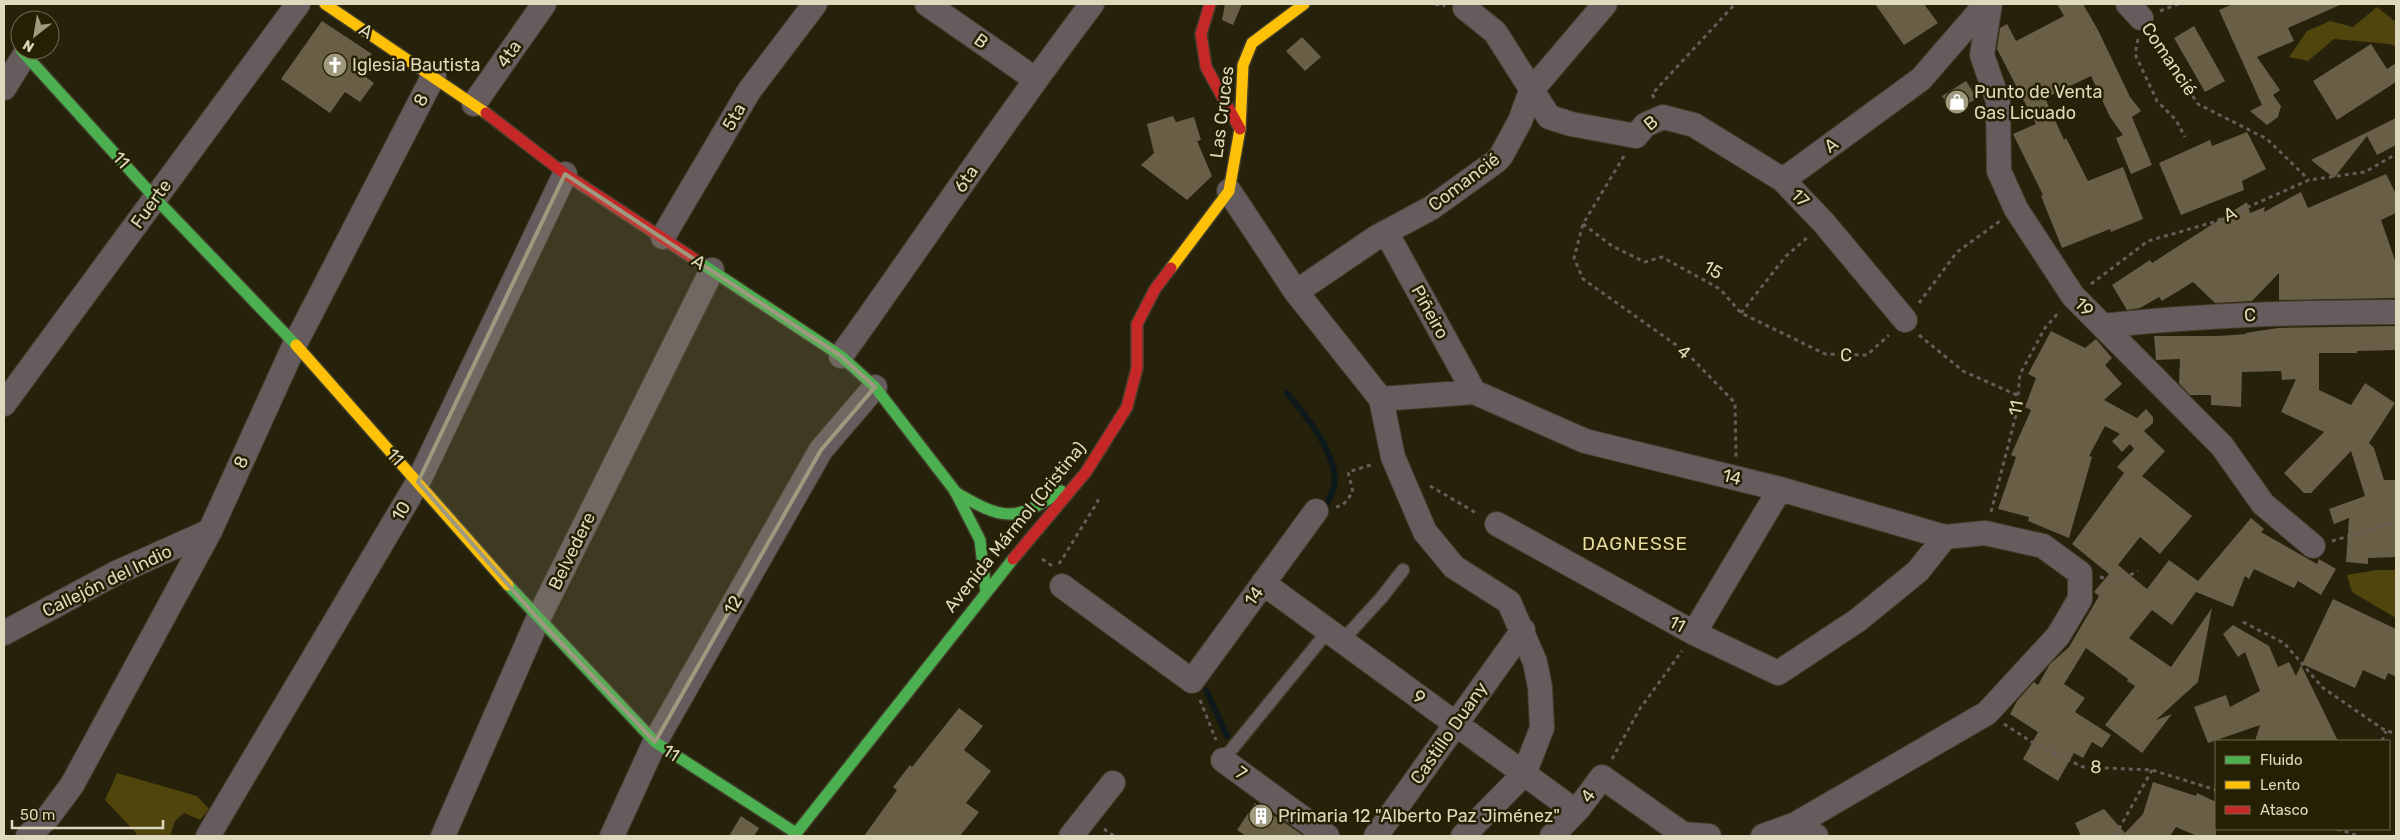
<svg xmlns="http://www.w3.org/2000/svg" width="2400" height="840" viewBox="0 0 2400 840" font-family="Rubik,sans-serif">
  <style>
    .green { fill: #50450d }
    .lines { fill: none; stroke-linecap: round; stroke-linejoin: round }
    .stream { stroke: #0d191a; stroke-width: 6 }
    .building { fill: #695e46 }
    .lane-casing { stroke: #413d2a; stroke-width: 15 }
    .street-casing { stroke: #413d2a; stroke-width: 26 }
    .fast-casing { stroke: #413d2a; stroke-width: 14 }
    .slow-casing { stroke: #413d2a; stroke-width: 14 }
    .jam-casing { stroke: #413d2a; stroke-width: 14 }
    .path { stroke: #675d58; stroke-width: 3; stroke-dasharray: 4 4; stroke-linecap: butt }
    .lane { stroke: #675c5d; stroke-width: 12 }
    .street { stroke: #675c5d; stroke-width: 24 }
    .fast { stroke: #4caf50; stroke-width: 11 }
    .slow { stroke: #ffc107; stroke-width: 11 }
    .jam { stroke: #c62828; stroke-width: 11 }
    .marked { fill: #9e997f; fill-opacity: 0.2; stroke: #9e997f; stroke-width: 4; stroke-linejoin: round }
    .labels { text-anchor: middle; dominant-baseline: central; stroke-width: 5; stroke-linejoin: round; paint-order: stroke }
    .street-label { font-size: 18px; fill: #ded9bd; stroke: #251f03 }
    .poi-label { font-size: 18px; fill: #ded9bd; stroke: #251f03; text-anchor: start }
    .neighbourhood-label { font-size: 19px; letter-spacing: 1px; fill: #e5daa0; stroke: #251f03 }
  </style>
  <rect width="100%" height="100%" fill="#26210b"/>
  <path class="green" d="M2377,7L2396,22V47L2390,44L2334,39L2308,61L2289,57L2307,31L2330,21L2353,27Z
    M2377,570H2396V618L2352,592L2347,575Z
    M117,773L197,796L209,809L200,820L184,813L175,821L170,836H135L136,833L105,800Z"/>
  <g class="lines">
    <path class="stream" d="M1287,393C1306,416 1332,447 1335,478C1336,486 1327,503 1323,510
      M1206,690L1227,736"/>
  </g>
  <path class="building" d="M1225,4H1242L1233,25L1222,20Z
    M1875,4H1924L1938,23L1904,45Z
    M2057,4H2083L2098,30L2130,97L2141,111L2132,117L2152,165L2131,174L2116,138L2123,135L2110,117L2091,76L2045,98L2064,140L2066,138L2088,181L2123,167L2143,219L2111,232L2110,229L2062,248L2041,196L2043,195L2013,134L2036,124L1997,49L2000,28L2007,24L2016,41L2064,16Z
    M2233,4H2342L2288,28L2294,41L2257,57L2280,90L2273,95L2281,106L2278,117L2267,125L2250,111L2262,105L2219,10Z
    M322,21L372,54L359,72L374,83L360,102L345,92L330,113L281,79Z
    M2194,26L2225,81L2205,92L2174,38Z
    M1302,37L1321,57L1305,71L1286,51Z
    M2371,44L2387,69L2396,63V82L2337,120L2313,81Z
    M1966,81L1977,98L1953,114L1942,96Z
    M1173,116L1176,122L1194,117L1201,140L1197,141L1212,176L1187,200L1141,165L1154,153L1147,124Z
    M2396,118V145L2377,155L2367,136L2334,178L2311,160Z
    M2247,132L2266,169L2242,181L2244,190L2181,215L2159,163L2210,140L2212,146Z
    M2386,174L2396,194V213L2381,220L2396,263V298L2279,300V273L2252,301L2215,303L2193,282L2162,301L2159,297L2140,308L2127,310L2112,285L2150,260L2152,263L2247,202L2250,213L2265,207L2264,212L2301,192L2308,208Z
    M2396,326V350L2357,351V353H2319V390L2351,405L2365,383L2395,403L2369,443L2374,448L2384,480H2396V557L2368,558V564L2346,562L2349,518L2334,524L2329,509L2365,496L2351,451L2311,493H2304L2284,473L2324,432L2281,412L2296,379L2282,380L2281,371L2242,372L2241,407L2211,405V395H2190L2179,383L2180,359L2156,360L2154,336H2218L2247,334L2245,333L2278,328Z
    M2051,331L2085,348L2096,339L2112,358L2105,365L2122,384L2104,400L2137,418L2146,409L2153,417V423L2144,431L2165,451L2142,476L2192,516L2160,554L2140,537L2118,565L2147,589L2169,560L2198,581L2251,518L2264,529L2261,532L2317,564L2319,559L2336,569L2321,595L2298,581L2294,588L2254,569L2249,579L2245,576L2233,607L2196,592L2172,625L2152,610L2129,638L2171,667L2212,608L2198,682L2156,720L2172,714L2142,753L2105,725L2135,686L2127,681L2128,679L2086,648L2064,684L2085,698L2075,712L2111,735L2102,748L2092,742L2083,758L2074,753L2058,781L2023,759L2038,732L2010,714L2017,701L2034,682L2038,685L2050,664L2069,647L2099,596L2094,592L2109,574L2072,544L2124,473L2117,467L2134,449L2130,444L2122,452L2112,441L2120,434L2105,426L2089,456L2092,457L2069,538L2028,521L2029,517L1998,509L2016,457L2011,455L2031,410L2025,407L2036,378L2028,374Z
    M2333,599L2396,629V677L2388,673L2385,680L2363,670L2355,688L2302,664Z
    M2233,625L2269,646L2278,667L2289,662L2296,676L2301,665L2338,741H2255L2260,725L2208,743L2194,707L2226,695L2230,707L2260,691L2245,652L2238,657L2223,634Z
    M959,708L983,726L964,750L991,771L966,803L979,812L960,836H864L897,790L893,787L910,765L912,767Z
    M2153,782L2196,796L2197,793L2216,802V836H2197L2176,827L2170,836H2081L2075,823L2104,809L2125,833L2143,814Z
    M1255,803L1294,829L1304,836H1246L1237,830Z
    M741,816L759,828L754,836H729Z"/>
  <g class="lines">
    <defs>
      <path id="lane" d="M1342,641L1382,597L1403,570
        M1223,760L1328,631"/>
      <path id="street" d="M927,4L1035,79
        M1990,4L1982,55L1998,101L1999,171L2016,209L2073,296L2222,446L2263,504L2313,546
        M2128,4L2141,18
        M1465,8L1495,32L1549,117L1571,124L1636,136L1645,125L1663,117L1694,125L1783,180L1824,223L1905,320
        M4,88L26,53
        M474,104L544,4
        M1783,180L1921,79L1986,4
        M1229,191L1296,292L1381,399L1393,457L1425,532L1454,567L1509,602L1535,662L1540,687L1542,728L1524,774L1463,836
        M1386,232L1474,392
        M663,237L749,91L815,4
        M1296,292L1377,237L1431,208L1495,162L1501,156L1520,121L1531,91L1605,4
        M2103,326C2200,315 2299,312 2396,312
        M841,356C925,239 1005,118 1092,4
        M1381,399L1474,392L1585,441L1780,489L1945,537L1985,533L2043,546L2080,573V599L2058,636L1987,713L1796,824
        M4,404L298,4
        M1497,524L1694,633L1778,673L1858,620L1918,571L1945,537
        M1263,583L1575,811
        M1062,586L1192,681L1316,511
        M4,633L116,573L210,531
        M1694,633L1780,489
        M1223,760L1327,836
        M28,836L49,816L72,785L210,531L295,344L434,75
        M208,836L418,482L565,174
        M443,836L538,619L712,270
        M612,836L655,742L821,450L875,387
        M1071,836L1113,783
        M1376,836L1523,630
        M1552,836L1579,808L1602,777L1683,834L1709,836
        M1763,836L1796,824L1816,836"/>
      <path id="fast" d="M21,50L155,198L296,345
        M699,262L841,356L875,387L955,491L980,540L986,592
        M955,492C1003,520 1014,523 1061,491
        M508,585L655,742L796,833
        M794,836L1013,559"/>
      <path id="slow" d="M325,4L486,113
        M1171,268L1229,191L1240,129L1243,65L1252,43L1304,4
        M296,345L508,585"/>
      <path id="jam" d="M1210,4L1201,34L1206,67L1240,129
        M486,113L565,174L699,262
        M1013,559L1086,472L1127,407L1137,368V324L1155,289L1171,268"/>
    </defs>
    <use href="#lane" class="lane-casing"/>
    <use href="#street" class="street-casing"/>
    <use href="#fast" class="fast-casing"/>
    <use href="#slow" class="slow-casing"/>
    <use href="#jam" class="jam-casing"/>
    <path class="path" d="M1435,4L1445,6
      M2160,11L2178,4
      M2153,36L2198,104L2267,139L2309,180
      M2138,39L2135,54L2157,101L2176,120L2185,137
      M1654,98L1652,94L1735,4
      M1624,156L1583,224L1574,258L1583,279L1686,352L1735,403L1736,457
      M1583,224L1612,246L1645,262L1662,257L1720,289L1741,313L1825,354L1867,355L1889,335
      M2091,284L2148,241L2214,222L2309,180L2365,172L2396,154
      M1919,303L1957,252L2000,221
      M1741,313L1786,256L1808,237
      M1919,335L1963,371L2019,396
      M1430,486L1478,514
      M1336,507L1343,505L1353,492L1348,472L1374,464
      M1991,512L2016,415L2020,374L2045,328L2060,311
      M2332,541L2396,522
      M1042,559L1054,567
      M1059,564L1098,501L1096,497
      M2100,577L2117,581L2138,571
      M2243,622L2284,643L2323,688L2386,731L2396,733
      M1200,700L1216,740
      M2004,724L2038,746L2083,767L2152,770L2216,790
      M2382,741L2386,731
      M1612,759L1639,710L1682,651
      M1104,829L1114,836
      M2337,829L2359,836
      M2115,836L2152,770"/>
    <use href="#lane" class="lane"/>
    <use href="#street" class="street"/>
    <use href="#fast" class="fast"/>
    <use href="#slow" class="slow"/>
    <use href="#jam" class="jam"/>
  </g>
  <path class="marked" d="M565,174L841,356L875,387L821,450L655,742L538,619L418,482Z"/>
  <defs>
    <symbol id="church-disc" viewBox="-11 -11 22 22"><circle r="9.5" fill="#9e997f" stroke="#251f03"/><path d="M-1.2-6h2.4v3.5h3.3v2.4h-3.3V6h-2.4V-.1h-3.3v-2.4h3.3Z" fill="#fff"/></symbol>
    <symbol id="shop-disc" viewBox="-11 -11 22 22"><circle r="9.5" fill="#9e997f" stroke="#251f03"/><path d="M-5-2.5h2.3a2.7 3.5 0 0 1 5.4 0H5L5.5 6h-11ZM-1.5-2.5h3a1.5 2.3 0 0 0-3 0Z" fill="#fff"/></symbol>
    <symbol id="building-disc" viewBox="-11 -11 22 22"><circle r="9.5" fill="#9e997f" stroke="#251f03"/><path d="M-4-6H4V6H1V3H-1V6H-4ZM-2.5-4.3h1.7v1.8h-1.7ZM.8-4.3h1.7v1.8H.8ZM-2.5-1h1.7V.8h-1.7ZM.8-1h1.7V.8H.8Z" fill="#fff"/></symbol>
  </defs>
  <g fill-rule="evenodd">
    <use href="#church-disc" x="321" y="51" width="28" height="28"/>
    <use href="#shop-disc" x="1943" y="88" width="28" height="28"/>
    <use href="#building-disc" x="1247" y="802" width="28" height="28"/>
  </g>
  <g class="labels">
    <g class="street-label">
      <text transform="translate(366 31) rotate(33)">A</text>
      <text transform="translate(981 41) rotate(35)">B</text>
      <text transform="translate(509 54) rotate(-55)">4ta</text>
      <text transform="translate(2169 59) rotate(56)">Comancié</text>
      <text transform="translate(421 100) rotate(-63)">8</text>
      <text transform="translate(1222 112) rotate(-83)">Las Cruces</text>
      <text transform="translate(734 117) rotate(-60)">5ta</text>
      <text transform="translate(1651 123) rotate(-39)">B</text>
      <text transform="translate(1831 145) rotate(-36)">A</text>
      <text transform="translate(121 160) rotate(48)">11</text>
      <text transform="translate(966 179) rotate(-56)">6ta</text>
      <text transform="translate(1464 182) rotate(-37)">Comancié</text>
      <text transform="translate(1800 198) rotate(46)">17</text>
      <text transform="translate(151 204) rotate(-54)">Fuerte</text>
      <text transform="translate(2230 214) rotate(-25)">A</text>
      <text transform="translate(699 262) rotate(35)">A</text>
      <text transform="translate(1713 270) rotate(30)">15</text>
      <text transform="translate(2084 307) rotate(45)">19</text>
      <text transform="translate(1430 312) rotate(61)">Piñeiro</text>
      <text transform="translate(2250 315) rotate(-2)">C</text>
      <text transform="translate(1684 352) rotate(40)">4</text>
      <text transform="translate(1846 355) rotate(1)">C</text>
      <text transform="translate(2016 408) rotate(-81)">11</text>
      <text transform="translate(395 457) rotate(48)">11</text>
      <text transform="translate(241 462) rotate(-66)">8</text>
      <text transform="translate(1732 477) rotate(14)">14</text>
      <text transform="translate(401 511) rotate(-59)">10</text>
      <text transform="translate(1015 527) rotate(-51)">Avenida Mármol (Cristina)</text>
      <text transform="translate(572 551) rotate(-64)">Belvedere</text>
      <text transform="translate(107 581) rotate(-26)">Callejón del Indio</text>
      <text transform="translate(1254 596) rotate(-54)">14</text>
      <text transform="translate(733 605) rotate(-60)">12</text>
      <text transform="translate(1677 624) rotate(28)">11</text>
      <text transform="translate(1419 697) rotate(36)">9</text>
      <text transform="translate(1449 733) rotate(-55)">Castillo Duany</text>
      <text transform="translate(671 753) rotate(33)">11</text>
      <text transform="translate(2096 767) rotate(2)">8</text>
      <text transform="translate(1241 773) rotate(36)">7</text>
      <text transform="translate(1588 796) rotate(-54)">4</text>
    </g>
    <g class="poi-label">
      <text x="352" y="65">Iglesia Bautista</text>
      <text x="1974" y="92">Punto de Venta<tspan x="1974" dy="21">Gas Licuado</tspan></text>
      <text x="1278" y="816">Primaria 12 "Alberto Paz Jiménez"</text>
    </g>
    <g class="neighbourhood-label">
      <text x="1635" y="543">DAGNESSE</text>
    </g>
  </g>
  <rect width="2400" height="840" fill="none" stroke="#ded9bd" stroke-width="10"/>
  <rect x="2215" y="740" width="175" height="90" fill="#251f03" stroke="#6f694d"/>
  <rect x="2225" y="756" width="25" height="8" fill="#4caf50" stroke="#6f694d"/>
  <text x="2260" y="765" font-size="15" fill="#ded9bd">Fluido</text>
  <rect x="2225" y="781" width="25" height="8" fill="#ffc107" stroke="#6f694d"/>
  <text x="2260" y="790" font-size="15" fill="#ded9bd">Lento</text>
  <rect x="2225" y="806" width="25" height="8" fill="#c62828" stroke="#6f694d"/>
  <text x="2260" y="815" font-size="15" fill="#ded9bd">Atasco</text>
  <g transform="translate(35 35) rotate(211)"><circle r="24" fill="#251f03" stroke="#6f694d"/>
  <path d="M0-4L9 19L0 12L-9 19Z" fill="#9e997f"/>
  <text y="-8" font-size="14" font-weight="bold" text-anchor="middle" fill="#ded9bd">N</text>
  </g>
  <path d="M12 820v8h151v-8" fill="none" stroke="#ded9bd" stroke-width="2.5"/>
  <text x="20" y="820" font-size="15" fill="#ded9bd" stroke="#251f03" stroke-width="4" paint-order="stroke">50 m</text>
</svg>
